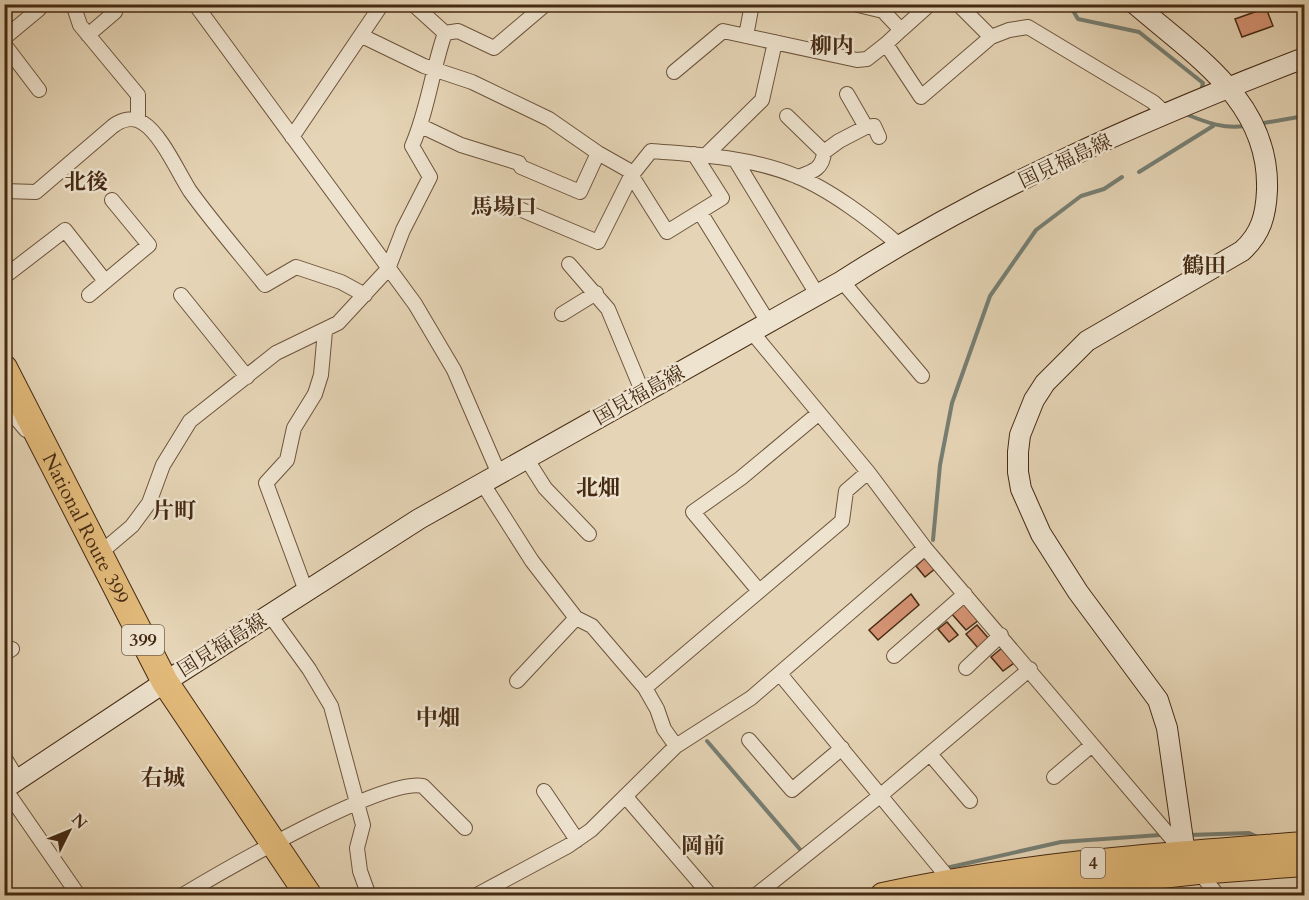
<svg xmlns="http://www.w3.org/2000/svg" width="1309" height="900" viewBox="0 0 1309 900" font-family="Cardo,'Noto Serif JP',serif">
  <style>
    .lines { fill: none; stroke-linecap: round; stroke-linejoin: round }
    .stream { stroke: #767f74; stroke-width: 4 }
    .building { fill: #d59373; stroke: #452a13; stroke-width: 1.5 }
    .street-casing { stroke: #6d543c; stroke-width: 16 }
    .secondary-casing { stroke: #452a13; stroke-width: 22 }
    .highway-casing { stroke: #452a13; stroke-width: 28 }
    .street { stroke: #eee3cf; stroke-width: 14 }
    .secondary { stroke: #eee3cf; stroke-width: 20 }
    .highway { stroke: #e2ba7a; stroke-width: 26 }
    .labels { text-anchor: middle; dominant-baseline: central; stroke-width: 5; stroke-linejoin: round; paint-order: stroke }
    .shield { fill: #eee3cf; stroke: #78624b; stroke-width: 1.5 }
    .shield-label { font-size: 18px; font-weight: bold; fill: #452a13 }
    .street-label { font-size: 20px; fill: #452a13; stroke: #eee3cf }
    .quarter-label { font-size: 22px; font-weight: bold; fill: #452a13; stroke: #eee3cf }
  </style>
  <rect width="100%" height="100%" fill="#e5d4b5"/>
  <filter id="stains"><feTurbulence type="fractalNoise" baseFrequency=".00333" numOctaves="4"/><feColorMatrix values="0 0 0 0 .2 0 0 0 0 .09 0 0 0 0 .02 0 0 0 .5 -.17"/></filter>
  <radialGradient id="worn" r=".72"><stop offset=".6" stop-color="#630" stop-opacity="0"/><stop offset="1" stop-color="#630" stop-opacity=".3"/></radialGradient>
  <g class="lines">
    <path class="stream" d="M1069,4L1078,19L1139,32L1203,83L1201,91
      M1188,115C1208,123 1224,129 1245,126
      M1258,124L1304,116
      M1139,172L1213,126
      M933,540L940,465L952,403L990,296L1036,230L1081,196L1104,189L1122,177
      M707,741L804,854
      M1189,835L1249,833L1258,837
      M946,868L1061,842L1160,835"/>
  </g>
  <path class="building" d="M1266,8L1273,26L1242,37L1235,19Z
    M926,557L936,568L925,577L916,566Z
    M911,594L919,605L878,640L869,630Z
    M964,602L979,620L966,630L951,613Z
    M947,622L958,635L949,642L938,629Z
    M977,625L989,639L978,648L966,634Z
    M1002,648L1014,663L1003,671L991,657Z"/>
  <g class="lines">
    <defs>
      <path id="street" d="M73,4L80,25L138,95V120
        M195,4L415,304L454,370L499,474
        M413,4L445,33
        M854,4L883,11L901,30L886,44L921,97L991,37L1009,30L1028,27L1153,102L1166,114
        M958,4L991,37
        M901,30L930,4
        M88,35L115,12
        M362,36L424,66L472,82L549,119L598,153L580,192L521,167L519,163L461,145L421,126
        M746,36L752,4
        M4,38L39,9
        M4,44L39,90
        M674,72L723,31L857,60L867,59L886,44
        M787,116L824,152
        M866,127L874,126L879,137
        M292,137L382,4
        M598,153L628,170L667,232L722,198L694,154
        M705,156L762,100L775,42
        M736,161L817,294
        M798,177C812,172 823,169 824,152L839,141L866,127L847,94
        M4,191L36,192L113,126C121,120 133,116 143,123C161,134 178,172 190,191C213,223 240,254 265,285L296,267L341,282L365,295
        M503,202L598,242L631,176L651,151C699,155 751,157 796,176C829,189 872,221 899,245
        M700,212L768,322
        M569,264L608,309L643,393
        M4,277L65,230L105,281
        M842,281L922,376
        M89,295L149,245L112,200
        M181,295L247,377
        M562,314L596,293
        M751,331L868,472L925,548L1185,854
        M4,404L26,430
        M526,458L545,488L589,534
        M483,484L532,561L576,618L592,626L645,688L657,709L664,729L676,746
        M99,554L132,526L149,503L163,465L190,421L276,353L338,323L388,269L403,230L430,177L412,146C428,110 432,70 445,33L458,31L494,48L546,4
        M306,591L266,483L287,460L294,428L315,394L321,375L325,331
        M759,591L693,512L741,478L819,413
        M270,615L309,669L331,706L363,825L357,848L360,871L369,896
        M4,654L12,649
        M894,656L965,594
        M966,668L1001,635
        M780,674L945,874L948,881
        M517,681L576,618
        M645,688L842,521L846,491L868,472
        M749,740L792,790L842,748
        M930,754L970,801
        M4,757L18,780
        M1054,777L1092,745
        M5,789L79,896
        M544,791L577,840
        M626,797L711,896
        M1197,869L1218,896
        M181,896C221,872 384,777 423,786L465,828
        M475,896L568,846L591,830L676,746L751,698L925,548
        M755,896L881,795L1030,669"/>
      <path id="secondary" d="M1135,4C1195,56 1270,102 1267,190C1266,215 1261,234 1242,251L1087,341L1045,383L1034,400L1020,435L1018,452V472L1021,489L1041,534L1078,592L1158,700L1167,728L1185,854
        M4,789L165,682L419,519L842,281C985,189 1145,119 1304,58"/>
      <g id="highway">
        <path id="s1" d="M4,368L165,682L309,896"/>
        <path d="M883,896C1021,865 1163,856 1304,845"/>
        <path d="M970,896L1198,871L1304,863"/>
      </g>
    </defs>
    <use href="#street" class="street-casing"/>
    <use href="#secondary" class="secondary-casing"/>
    <use href="#highway" class="highway-casing"/>
    <use href="#street" class="street"/>
    <use href="#secondary" class="secondary"/>
    <use href="#highway" class="highway"/>
  </g>
  <g class="labels">
    <g class="shield">
      <rect x="122" y="625" width="42" height="30" rx="4.5"/>
      <rect x="1081" y="848" width="24" height="30" rx="4.5"/>
    </g>
    <g class="shield-label">
      <text x="143" y="640">399</text>
      <text x="1093" y="863">4</text>
    </g>
    <g class="street-label">
      <text transform="translate(1065 161) rotate(-25)">国見福島線</text>
      <text transform="translate(639 395) rotate(-29)">国見福島線</text>
      <text stroke="none"><textPath href="#s1" startOffset="180">National Route 399</textPath></text>
      <text transform="translate(222 645) rotate(-32)">国見福島線</text>
    </g>
    <g class="quarter-label">
      <text x="832" y="46">柳内</text>
      <text x="86" y="182">北後</text>
      <text x="504" y="207">馬場口</text>
      <text x="1204" y="266">鶴田</text>
      <text x="598" y="488">北畑</text>
      <text x="174" y="511">片町</text>
      <text x="438" y="718">中畑</text>
      <text x="163" y="778">右城</text>
      <text x="703" y="846">岡前</text>
    </g>
  </g>
  <rect width="1309" height="900" fill="none" stroke="#e5d4b5" stroke-width="24"/>
  <rect x="6" y="6" width="1297" height="888" fill="none" stroke="#452a13" stroke-width="3"/>
  <rect x="12" y="12" width="1285" height="876" fill="none" stroke="#452a13" stroke-width="1.5"/>
  <g transform="translate(69 831) rotate(47)" stroke="#eee3cf" stroke-width="4.5" paint-order="stroke">
  <path d="M0-4.5L10 22L0 15L-10 22Z" fill="#452a13"/>
  <text y="-9" font-size="16" font-weight="bold" text-anchor="middle" fill="#452a13">N</text>
  </g>
  <rect width="100%" height="100%" filter="url(#stains)"/>
  <rect width="100%" height="100%" fill="url(#worn)"/>
</svg>
